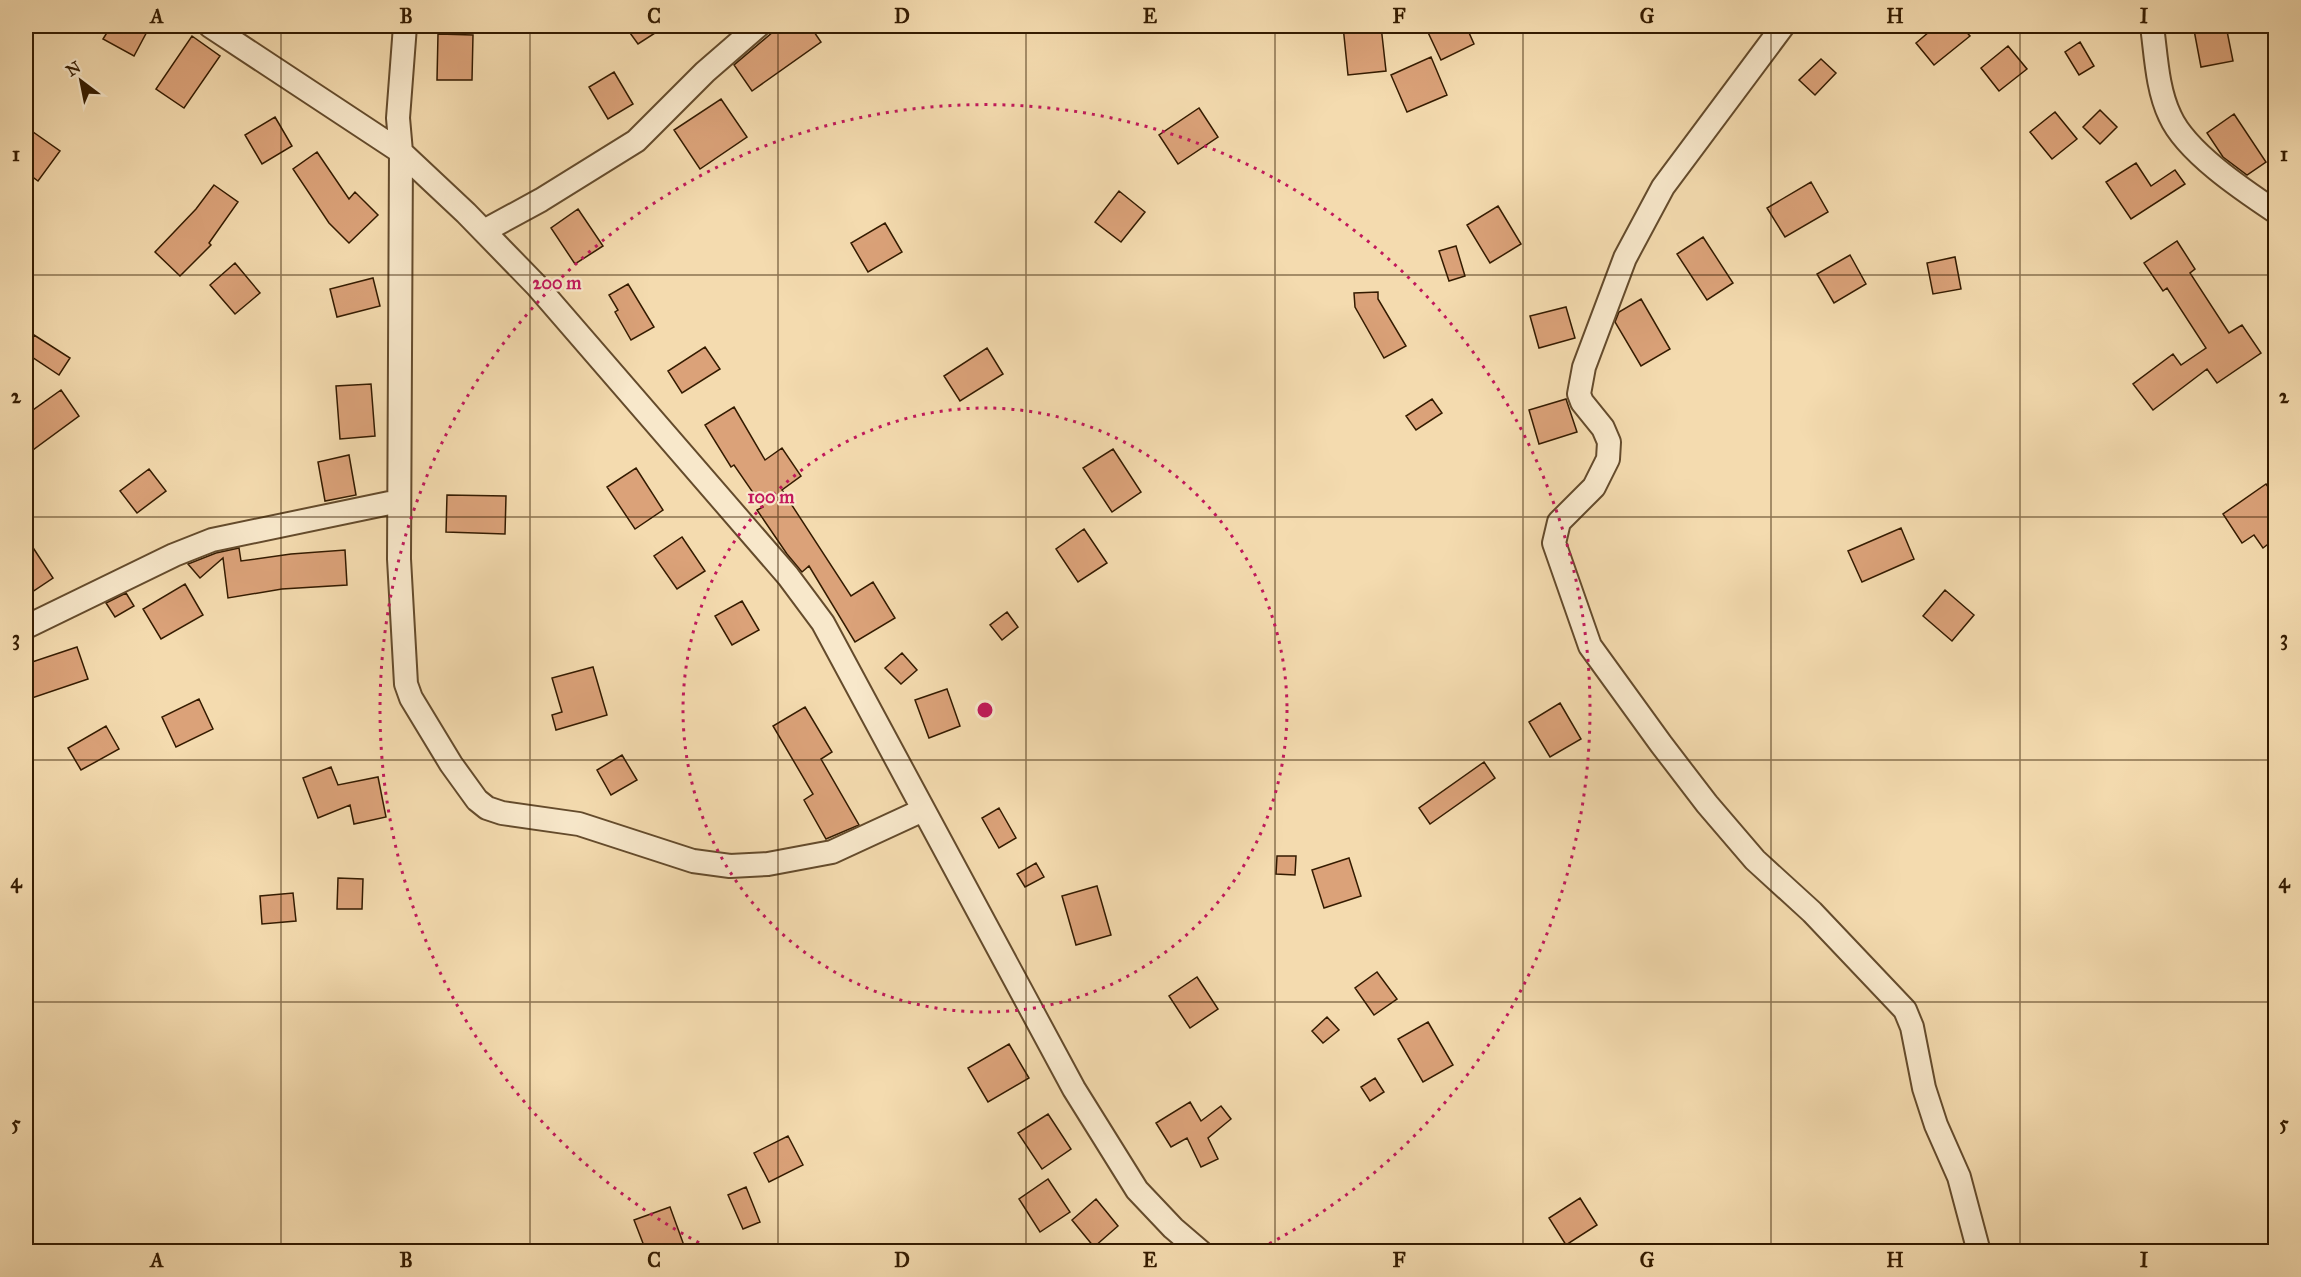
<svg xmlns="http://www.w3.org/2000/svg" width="2301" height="1277" viewBox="0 0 2301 1277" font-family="'IM FELL Great Primer',serif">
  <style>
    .building { fill: #dba279; stroke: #341b00; stroke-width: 1.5 }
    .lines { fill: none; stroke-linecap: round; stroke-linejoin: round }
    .minor-casing { stroke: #644b2c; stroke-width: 26 }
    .minor { stroke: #f8e8cb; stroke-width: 22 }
    .grid { fill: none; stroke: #341b00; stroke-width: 1.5; stroke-opacity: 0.55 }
    .ring { fill: none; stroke: #c2185b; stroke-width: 3; stroke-dasharray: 3 6 }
    .centre { fill: #c2185b; stroke: #f8e8cb; stroke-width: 3 }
    .ring-label { font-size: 18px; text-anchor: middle; font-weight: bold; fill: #c2185b; stroke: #f8e8cb; stroke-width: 4.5; stroke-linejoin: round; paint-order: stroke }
    .neatline { fill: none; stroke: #341b00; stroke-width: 2 }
    .grid-label { font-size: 20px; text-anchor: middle; font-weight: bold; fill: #341b00 }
  </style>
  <rect width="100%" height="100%" fill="#f4dbaf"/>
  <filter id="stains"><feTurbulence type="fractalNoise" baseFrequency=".00333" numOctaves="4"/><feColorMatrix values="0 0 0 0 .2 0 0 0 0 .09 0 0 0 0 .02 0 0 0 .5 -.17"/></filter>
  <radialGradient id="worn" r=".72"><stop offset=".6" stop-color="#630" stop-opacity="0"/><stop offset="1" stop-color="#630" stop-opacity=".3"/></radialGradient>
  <path class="building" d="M111,26H150L134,56L103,39Z
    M625,26H666L638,44Z
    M780,26H810L821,42L752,91L734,65Z
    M1343,26H1381L1386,71L1348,75Z
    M1425,26H1466L1474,44L1441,60Z
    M1936,26H1961L1970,36L1934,65L1916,43Z
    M2215,26H2226L2233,61L2201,67L2194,30Z
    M438,34L473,35L472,80H437Z
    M192,36L220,56L184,108L156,89Z
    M2080,42L2094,66L2079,75L2065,52Z
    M2008,46L2027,69L1999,91L1981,68Z
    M1431,57L1447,95L1407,112L1391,75Z
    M1821,59L1836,73L1815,95L1799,80Z
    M614,72L633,104L608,119L589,87Z
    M721,99L747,137L700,169L674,130Z
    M1199,108L1218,137L1178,164L1159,135Z
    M2100,110L2117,127L2100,144L2083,127Z
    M2055,112L2077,139L2052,159L2030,132Z
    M2234,114L2266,162L2247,175L2223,157L2207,133Z
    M275,117L292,146L262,164L245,135Z
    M26,127L60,151L38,181L26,172Z
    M317,152L349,199L355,192L378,215L349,243L329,223L293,169Z
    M2136,163L2151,186L2175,170L2185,184L2131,219L2106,182Z
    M1811,182L1828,212L1785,237L1767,208Z
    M214,185L238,202L209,243L211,245L180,276L155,252L196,209Z
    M1119,191L1145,212L1121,242L1095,222Z
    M1498,206L1521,244L1490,263L1467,225Z
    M578,209L603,246L575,264L551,228Z
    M885,223L902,252L868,272L851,243Z
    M1703,237L1733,283L1707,300L1677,254Z
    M2177,241L2195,269L2190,273L2229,333L2242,325L2261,353L2217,383L2207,369L2153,410L2133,384L2173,354L2181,365L2206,348L2167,288L2163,291L2144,263Z
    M1456,246L1465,276L1449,281L1439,251Z
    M1850,255L1866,284L1834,303L1817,274Z
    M1955,257L1961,289L1933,294L1927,263Z
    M235,263L260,293L235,314L210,285Z
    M373,278L380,306L337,317L330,289Z
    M628,284L654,327L631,340L615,312L618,310L609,295Z
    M1378,292V299L1406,346L1384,358L1355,307L1354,293Z
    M1641,299L1670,349L1641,366L1615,322L1619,312Z
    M1566,307L1575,338L1539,348L1530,316Z
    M34,335L70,358L59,375L26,353V347Z
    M705,347L720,369L682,393L668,371Z
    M987,348L1003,374L960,401L944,376Z
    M371,384L375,436L340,439L336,386Z
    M61,390L79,416L26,455V415Z
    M1432,399L1442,413L1416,430L1406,416Z
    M1566,399L1577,432L1539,444L1529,410Z
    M734,407L765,460L782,448L801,476L782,490L851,596L873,582L895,618L855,642L809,566L802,572L787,554L757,510L763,507L734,465L731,467L705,425Z
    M1113,449L1141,492L1112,512L1083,468Z
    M349,455L356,495L325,501L318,462Z
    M636,468L663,510L635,529L607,487Z
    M149,469L166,491L137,513L120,491Z
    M2266,484L2276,498V538L2263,548L2254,535L2242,543L2223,514Z
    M447,495L506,496L505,534L446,532Z
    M1901,528L1914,559L1862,582L1848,551Z
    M1084,529L1107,563L1078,582L1056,549Z
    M26,537L53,578L26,596Z
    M682,537L705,571L677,589L654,556Z
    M239,548L241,561L291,554L345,550L347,585L282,589L228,598L223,558L200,578L188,564L216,553Z
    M185,584L203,615L161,639L143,609Z
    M1945,590L1974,615L1952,641L1923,616Z
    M126,593L134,606L115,617L106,603Z
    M742,601L759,630L732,645L715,616Z
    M1007,612L1018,627L1002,640L990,625Z
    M77,647L88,679L26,700V664Z
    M902,653L917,670L901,684L885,668Z
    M593,667L607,715L556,730L552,715L562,712L552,678Z
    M947,689L960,726L929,738L915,700Z
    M199,699L213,729L176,747L162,717Z
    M1560,703L1581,739L1550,757L1529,722Z
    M805,707L832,752L821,759L859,825L826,839L804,800L813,794L773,726Z
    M106,726L119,749L81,770L68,748Z
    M622,755L637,780L611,795L597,770Z
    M1484,762L1495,778L1430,824L1419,808Z
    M331,767L338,785L378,777L386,817L354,824L350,805L318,818L303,778Z
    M999,808L1016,838L999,848L982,818Z
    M1277,856H1296L1295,875L1276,874Z
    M1349,858L1361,896L1324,908L1312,870Z
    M1036,863L1044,877L1025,887L1017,874Z
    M338,878L363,879L362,909H337Z
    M1097,886L1111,935L1076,945L1062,896Z
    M293,893L296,921L262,924L260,896Z
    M1377,972L1397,999L1374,1015L1355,988Z
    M1197,977L1218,1009L1190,1028L1169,996Z
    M1327,1017L1339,1030L1323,1043L1312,1031Z
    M1428,1022L1453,1065L1423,1082L1398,1039Z
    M1009,1044L1029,1078L988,1102L968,1068Z
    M1375,1078L1384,1092L1370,1101L1361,1087Z
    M1190,1102L1201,1121L1221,1106L1231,1119L1208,1138L1218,1159L1201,1167L1187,1138L1171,1147L1156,1123Z
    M1048,1114L1071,1149L1042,1169L1018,1133Z
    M788,1136L803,1165L769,1182L754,1153Z
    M1048,1179L1070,1212L1040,1232L1019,1199Z
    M746,1187L760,1222L743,1229L728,1195Z
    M1580,1198L1597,1225L1566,1245L1549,1218Z
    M1096,1199L1118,1226L1094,1247L1072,1220Z
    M670,1207L686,1251H646L634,1220Z"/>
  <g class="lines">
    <defs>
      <path id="minor" d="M210,26L401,152L466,213L537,286L788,576L823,623L1074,1089L1137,1190L1173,1228L1201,1252
        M405,26L398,118L401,152L399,559L406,684L411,698L451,764L477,800L487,808L502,813L579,824L693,861L730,866L768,864L832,852L923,810
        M1783,26L1663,187L1625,258L1584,367L1579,394L1582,402L1603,428L1609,442L1608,459L1594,487L1559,522L1554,543L1590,646L1661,744L1707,804L1755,860L1812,912L1905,1010L1912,1027L1924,1088L1936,1125L1959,1177L1979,1252
        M2152,26C2156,55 2157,89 2170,116C2186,152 2243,190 2276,212
        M484,231L541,200L636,141L705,72L758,26
        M26,627L174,555L212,540L399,501"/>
    </defs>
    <use href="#minor" class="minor-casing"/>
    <use href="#minor" class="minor"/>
  </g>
  <path class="grid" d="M281,26V1252M530,26V1252M778,26V1252M1026,26V1252M1275,26V1252M1523,26V1252M1771,26V1252M2020,26V1252M26,275H2276M26,517H2276M26,760H2276M26,1002H2276"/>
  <g class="ring">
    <circle cx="985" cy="710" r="302"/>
    <path d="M715 1251A605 605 0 1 1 1255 1251"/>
  </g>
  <circle cx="985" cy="710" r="9" class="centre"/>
  <g class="ring-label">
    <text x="557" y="289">200 m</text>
    <text x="771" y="503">100 m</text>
  </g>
  <rect width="2301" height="1277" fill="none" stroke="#f4dbaf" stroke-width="66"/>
  <g transform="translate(81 81) rotate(328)" stroke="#f8e8cb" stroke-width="4.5" paint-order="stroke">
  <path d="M0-4.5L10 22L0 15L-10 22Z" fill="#341b00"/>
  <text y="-9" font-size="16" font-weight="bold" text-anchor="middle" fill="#341b00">N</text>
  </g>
  <rect x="33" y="33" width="2235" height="1211" class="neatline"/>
  <g class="grid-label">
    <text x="157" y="23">A</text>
    <text x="406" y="23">B</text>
    <text x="654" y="23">C</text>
    <text x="902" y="23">D</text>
    <text x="1150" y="23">E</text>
    <text x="1399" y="23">F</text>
    <text x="1647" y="23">G</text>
    <text x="1895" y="23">H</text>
    <text x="2144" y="23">I</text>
    <text x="16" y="161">1</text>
    <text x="2284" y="161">1</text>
    <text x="16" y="403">2</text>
    <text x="2284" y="403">2</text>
    <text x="16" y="645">3</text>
    <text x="2284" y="645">3</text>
    <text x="16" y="888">4</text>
    <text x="2284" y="888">4</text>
    <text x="16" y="1130">5</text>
    <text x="2284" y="1130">5</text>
    <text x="157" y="1267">A</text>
    <text x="406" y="1267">B</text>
    <text x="654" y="1267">C</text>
    <text x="902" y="1267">D</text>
    <text x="1150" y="1267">E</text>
    <text x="1399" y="1267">F</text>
    <text x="1647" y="1267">G</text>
    <text x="1895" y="1267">H</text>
    <text x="2144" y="1267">I</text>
  </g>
  <rect width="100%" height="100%" filter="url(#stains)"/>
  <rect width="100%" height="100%" fill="url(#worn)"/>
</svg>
